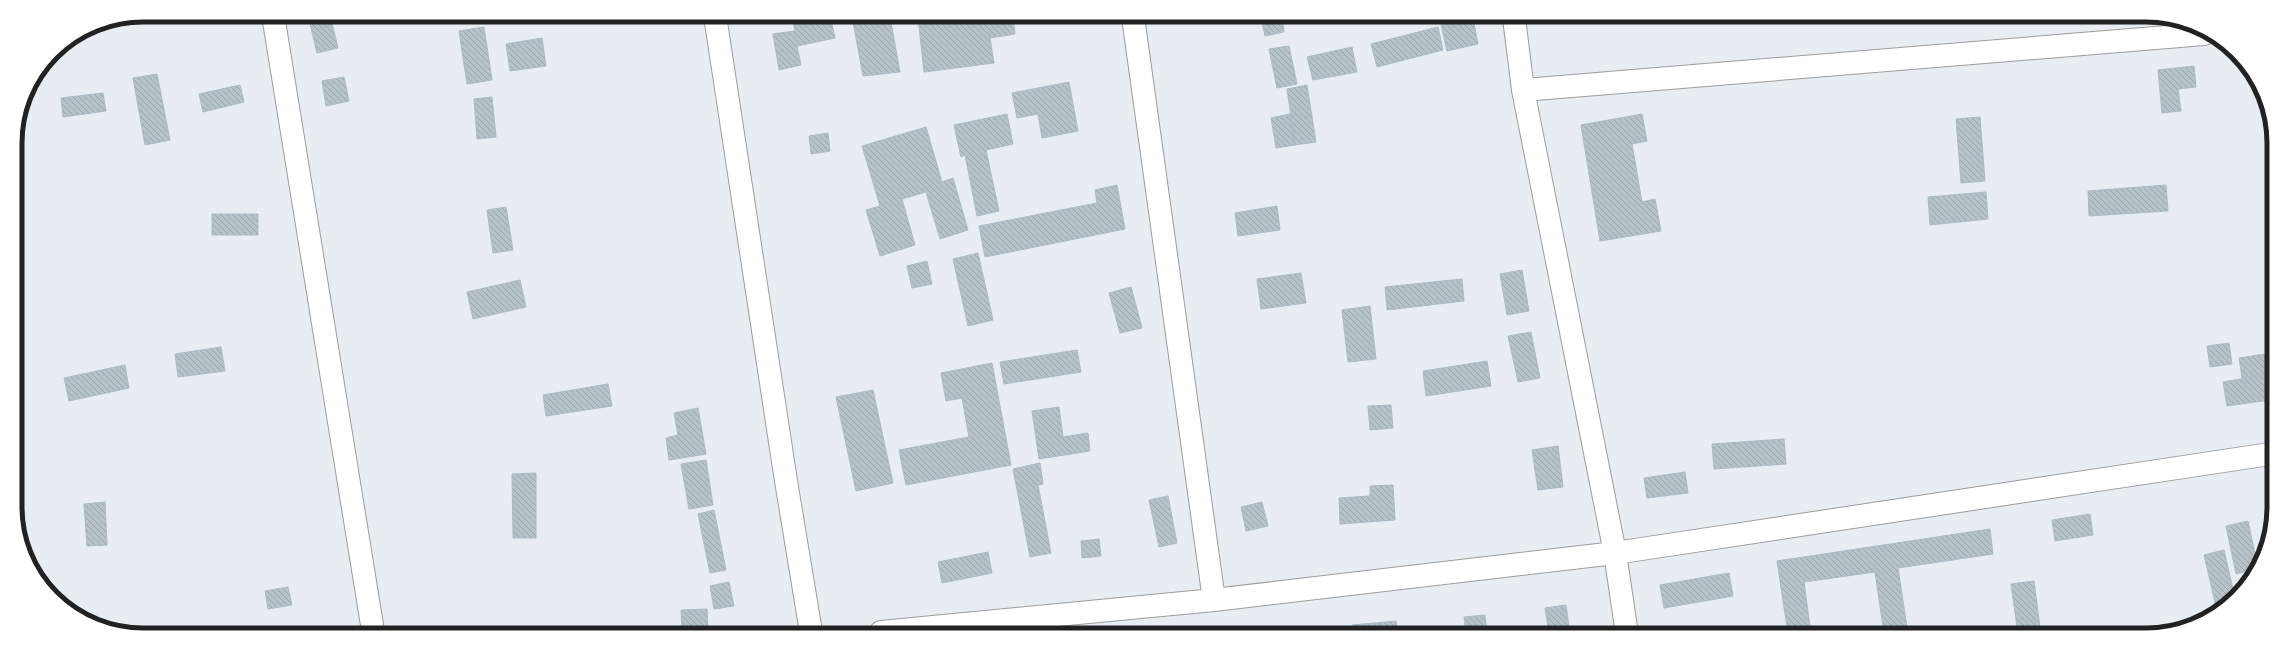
<svg xmlns="http://www.w3.org/2000/svg" width="2289" height="650" viewBox="0 0 2289 650" font-family="Cabin,sans-serif">
  <style>
    .building { fill: url(#building-back-hatch); stroke: #a9bbc6 }
    .lines { fill: none; stroke-linecap: round; stroke-linejoin: round }
    .minor-casing { stroke: #9c9c9c; stroke-width: 24 }
    .minor { stroke: #fff; stroke-width: 22 }
    .rim { fill: none; stroke: #222; stroke-width: 5 }
  </style>
  <defs>
    <pattern id="building-back-hatch" width="6" height="6" patternUnits="userSpaceOnUse"><rect width="6" height="6" fill="#b7c1c8"/><path d="M-1 5l2 2M0 0l6 6M5-1l2 2" fill="none" stroke="#9da6ac"/></pattern>
  </defs>
  <rect width="100%" height="100%" fill="#e8ecf3"/>
  <path class="building" d="M308,15H330L338,48L317,53Z
    M792,16H830L835,38L797,46L801,65L779,70L773,34L795,31Z
    M890,17L900,72L863,76L853,22Z
    M918,17H940L941,21L973,17H1013L1015,34L990,38L994,63L924,72Z
    M1261,17H1282L1284,32L1265,36Z
    M1450,18H1473L1478,44L1447,51L1440,20Z
    M484,27L492,80L467,84L459,31Z
    M1438,27L1443,50L1377,67L1371,44Z
    M542,38L546,66L510,71L506,44Z
    M1289,46L1297,84L1277,88L1269,49Z
    M1352,47L1357,72L1313,80L1307,57Z
    M2194,66L2196,87L2178,89L2181,111L2162,113L2158,70Z
    M157,74L170,140L145,145L133,78Z
    M344,77L349,101L326,106L322,81Z
    M1069,82L1078,131L1042,138L1038,114L1017,118L1012,93Z
    M240,85L244,102L203,112L199,94Z
    M1307,85L1316,142L1295,145L1287,89Z
    M103,93L106,111L63,117L61,98Z
    M492,97L496,137L477,139L474,99Z
    M1007,114L1013,144L986,150L999,211L977,216L965,155L961,157L954,125Z
    M1290,114L1295,145L1276,148L1271,118Z
    M1642,114L1647,141L1632,144L1642,202L1655,199L1661,231L1600,241L1581,125Z
    M1980,117L1985,181L1961,183L1956,119Z
    M926,127L942,182L953,178L968,230L940,239L926,192L902,199L915,245L880,256L866,210L880,206L862,146Z
    M828,133L830,151L811,154L809,136Z
    M1117,185L1125,229L985,257L979,226L1097,203L1095,190Z
    M2166,185L2168,211L2089,216L2088,191Z
    M1986,192L1988,219L1930,225L1928,197Z
    M1277,206L1280,230L1238,236L1235,213Z
    M506,207L513,250L493,253L487,210Z
    M212,214H258V235H212Z
    M978,253L993,320L968,326L953,259Z
    M927,261L932,284L912,288L907,266Z
    M1522,270L1529,311L1507,315L1500,274Z
    M1301,273L1306,303L1261,309L1257,279Z
    M1462,279L1464,301L1387,310L1385,287Z
    M520,280L526,307L473,319L467,292Z
    M1131,287L1142,328L1120,333L1109,293Z
    M1370,306L1376,359L1348,362L1342,310Z
    M1531,332L1540,378L1518,382L1508,336Z
    M2229,343L2232,364L2210,367L2207,346Z
    M221,347L225,371L178,377L175,354Z
    M1077,350L1081,372L1004,384L1000,362Z
    M2271,353L2270,373L2242,378L2239,358Z
    M1487,361L1491,386L1426,396L1423,371Z
    M992,363L1011,465L906,485L899,450L969,437L962,398L946,401L941,373Z
    M125,365L129,388L69,401L64,378Z
    M2270,374V400L2227,406L2223,382Z
    M608,384L612,406L546,416L543,395Z
    M873,390L893,483L856,491L836,397Z
    M1391,405L1393,428L1370,430L1368,406Z
    M1059,407L1063,437L1088,433L1090,451L1039,459L1032,411Z
    M698,408L706,454L669,460L666,438L678,435L674,413Z
    M1784,439L1786,464L1714,469L1712,444Z
    M1558,446L1563,487L1538,490L1532,450Z
    M706,460L713,505L689,509L681,464Z
    M1040,463L1043,484L1038,485L1051,553L1030,557L1013,469Z
    M1685,472L1688,493L1647,498L1644,478Z
    M536,473V538H513L512,474Z
    M1393,485L1395,520L1340,524L1339,498L1370,496V486Z
    M1168,496L1177,543L1159,547L1149,500Z
    M105,502L107,545L87,546L84,504Z
    M1262,502L1268,526L1246,531L1241,507Z
    M714,510L726,570L710,573L698,514Z
    M2090,514L2093,535L2055,541L2052,520Z
    M2248,521L2258,568L2236,574L2226,526Z
    M1990,529L1993,554L1898,568L1908,634H1884L1875,572L1804,582L1811,634H1788L1777,561Z
    M1099,539L1101,556L1082,558L1081,541Z
    M2224,550L2235,598L2230,603L2217,611L2204,555Z
    M988,552L992,573L942,583L938,562Z
    M1729,573L1733,596L1664,608L1660,585Z
    M2034,581L2041,635L2018,634L2011,584Z
    M729,582L734,606L714,609L710,586Z
    M288,587L292,605L268,609L265,591Z
    M1566,605L1570,634H1549L1545,608Z
    M707,609L708,627L682,628L681,610Z
    M1485,615L1487,633H1466L1464,617Z
    M1396,621L1398,633H1353L1352,625Z"/>
  <g class="lines">
    <defs>
      <path id="minor" d="M273,15L373,631
        M715,16L786,481L811,632
        M1133,17L1214,600
        M1514,18L1523,90L1615,553L1627,634
        M1523,90L2204,34
        M881,632L1214,600L1615,553L2270,454"/>
    </defs>
    <use href="#minor" class="minor-casing"/>
    <use href="#minor" class="minor"/>
  </g>
  <path d="M0 0H2289V650H0ZM143 22H2146A121 121 0 0 1 2267 143V507A121 121 0 0 1 2146 628H143A121 121 0 0 1 22 507V143A121 121 0 0 1 143 22Z" fill="#fff" fill-rule="evenodd"/>
  <path class="rim" d="M143 22H2146A121 121 0 0 1 2267 143V507A121 121 0 0 1 2146 628H143A121 121 0 0 1 22 507V143A121 121 0 0 1 143 22Z"/>
</svg>
